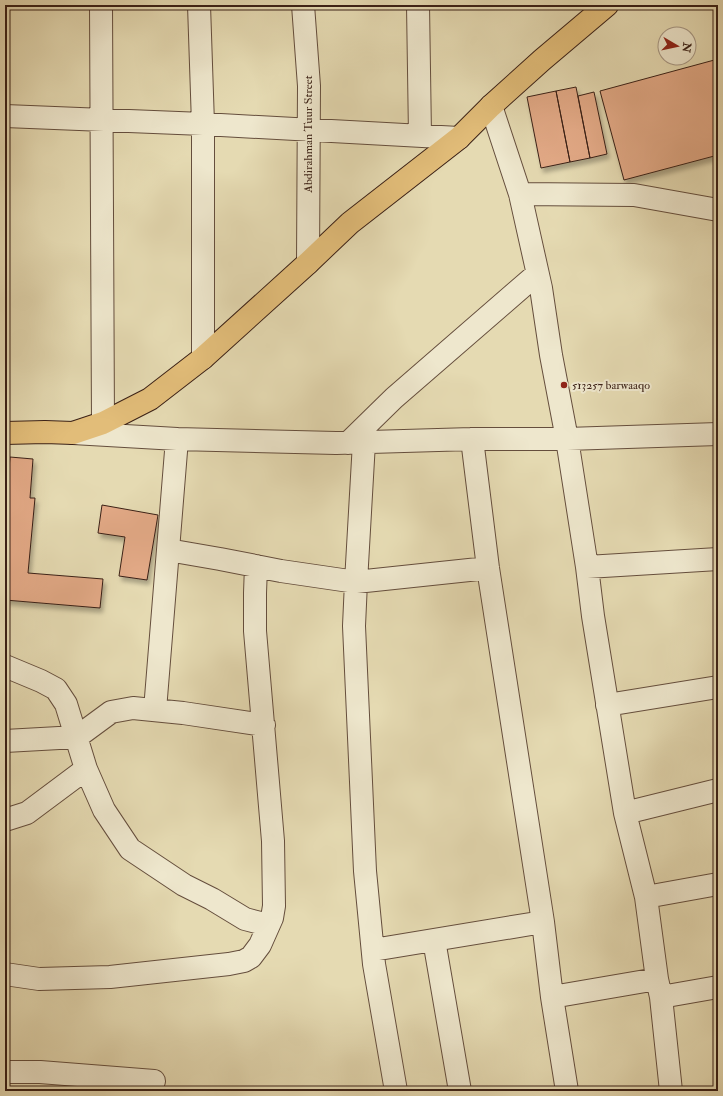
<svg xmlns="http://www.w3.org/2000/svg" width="723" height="1096" viewBox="0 0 723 1096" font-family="'IM FELL Double Pica',serif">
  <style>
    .building { fill: #e2a986; stroke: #3a2016; filter: url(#shadow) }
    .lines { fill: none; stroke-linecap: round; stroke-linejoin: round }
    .minor-casing { stroke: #654e3d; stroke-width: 24 }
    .major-casing { stroke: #3a2016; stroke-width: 24 }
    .minor { stroke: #eee7cd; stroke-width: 22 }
    .major { stroke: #e2bd79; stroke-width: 22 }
    .poi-dot { fill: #8f2418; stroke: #eee7cd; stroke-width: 1.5 }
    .labels { text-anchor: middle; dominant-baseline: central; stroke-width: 4; stroke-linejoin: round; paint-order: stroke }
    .street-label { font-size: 12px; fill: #3a2016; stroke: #eee7cd }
    .poi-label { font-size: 12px; fill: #3a2016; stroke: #eee7cd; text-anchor: start }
  </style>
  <defs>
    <filter id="shadow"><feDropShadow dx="2.5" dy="4.5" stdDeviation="2" flood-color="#0004"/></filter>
  </defs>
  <rect width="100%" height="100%" fill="#e5dab2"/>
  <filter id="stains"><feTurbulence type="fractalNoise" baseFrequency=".005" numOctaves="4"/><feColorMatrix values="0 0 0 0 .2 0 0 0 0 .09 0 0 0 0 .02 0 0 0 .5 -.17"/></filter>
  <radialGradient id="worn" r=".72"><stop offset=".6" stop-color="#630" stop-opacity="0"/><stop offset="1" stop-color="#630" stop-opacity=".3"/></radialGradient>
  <path class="building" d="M718,59V155L624,180L600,91Z
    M576,87L590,158L570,162L556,91Z
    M556,91L570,162L541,168L527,97Z
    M594,92L607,154L590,158L578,96Z
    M10,457L33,459L30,498H35L28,573L103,579L100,608L5,600V517Z
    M102,505L158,515L147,580L119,576L125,537L98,533Z"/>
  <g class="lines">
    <defs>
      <path id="minor" d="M101,5L103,423
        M199,5L203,124V358
        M303,5L309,86L308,263
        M418,5L420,136
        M491,106L520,194L541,288L551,355L567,439L587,567L593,616L625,813L646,897L657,979L661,997L671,1091
        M5,116L203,124L459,138
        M520,194L634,195L718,210
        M73,433L177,439L336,443L472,439H567L718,434
        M472,439L488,568L543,922L552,997L567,1091
        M364,442L356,582L354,626L365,871L374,964L396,1091
        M348,443L394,398L537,274
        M168,550L220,559L281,571L356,582L488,568
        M587,567L718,559
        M5,666L41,681L56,689L66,704L86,769L104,810L130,849L184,885L212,899L245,919L268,925
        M607,705L718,687
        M155,710L177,439
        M5,741L77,737L111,712L133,708L183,713L264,725
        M625,813L718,790
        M5,820L27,813L86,769
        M646,897L718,884
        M434,940L460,1091
        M373,950L543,922
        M5,974L39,979L110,977L229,964L244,961L251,957L260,945L272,918L274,906L273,841L255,631V593L256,566
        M552,997L657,979
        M661,997L718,987
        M5,1072H40L154,1081"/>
      <path id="major" d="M5,433L45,432L73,433L103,423L150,399L203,358L308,263L350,223L459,138L491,106L542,60L607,5"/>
    </defs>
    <use href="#minor" class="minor-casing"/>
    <use href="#major" class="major-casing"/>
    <use href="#minor" class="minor"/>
    <use href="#major" class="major"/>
  </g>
  <circle class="poi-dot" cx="564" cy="385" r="4"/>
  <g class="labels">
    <g class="street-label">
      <text transform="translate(308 134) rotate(-90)">Abdirahman Tuur Street</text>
    </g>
    <g class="poi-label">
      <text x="572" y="385">513257 barwaaqo</text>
    </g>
  </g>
  <rect width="723" height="1096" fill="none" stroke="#e5dab2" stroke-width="20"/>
  <rect x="6" y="6" width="711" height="1084" fill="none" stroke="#3a2016" stroke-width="2"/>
  <rect x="10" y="10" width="703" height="1076" fill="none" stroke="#3a2016"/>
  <g transform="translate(677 46) rotate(99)"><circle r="19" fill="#eee7cd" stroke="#a69784"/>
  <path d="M0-3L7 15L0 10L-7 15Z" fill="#8f2418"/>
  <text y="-6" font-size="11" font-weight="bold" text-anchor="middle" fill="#3a2016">N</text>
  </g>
  <rect width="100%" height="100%" filter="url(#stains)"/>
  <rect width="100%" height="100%" fill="url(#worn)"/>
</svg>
